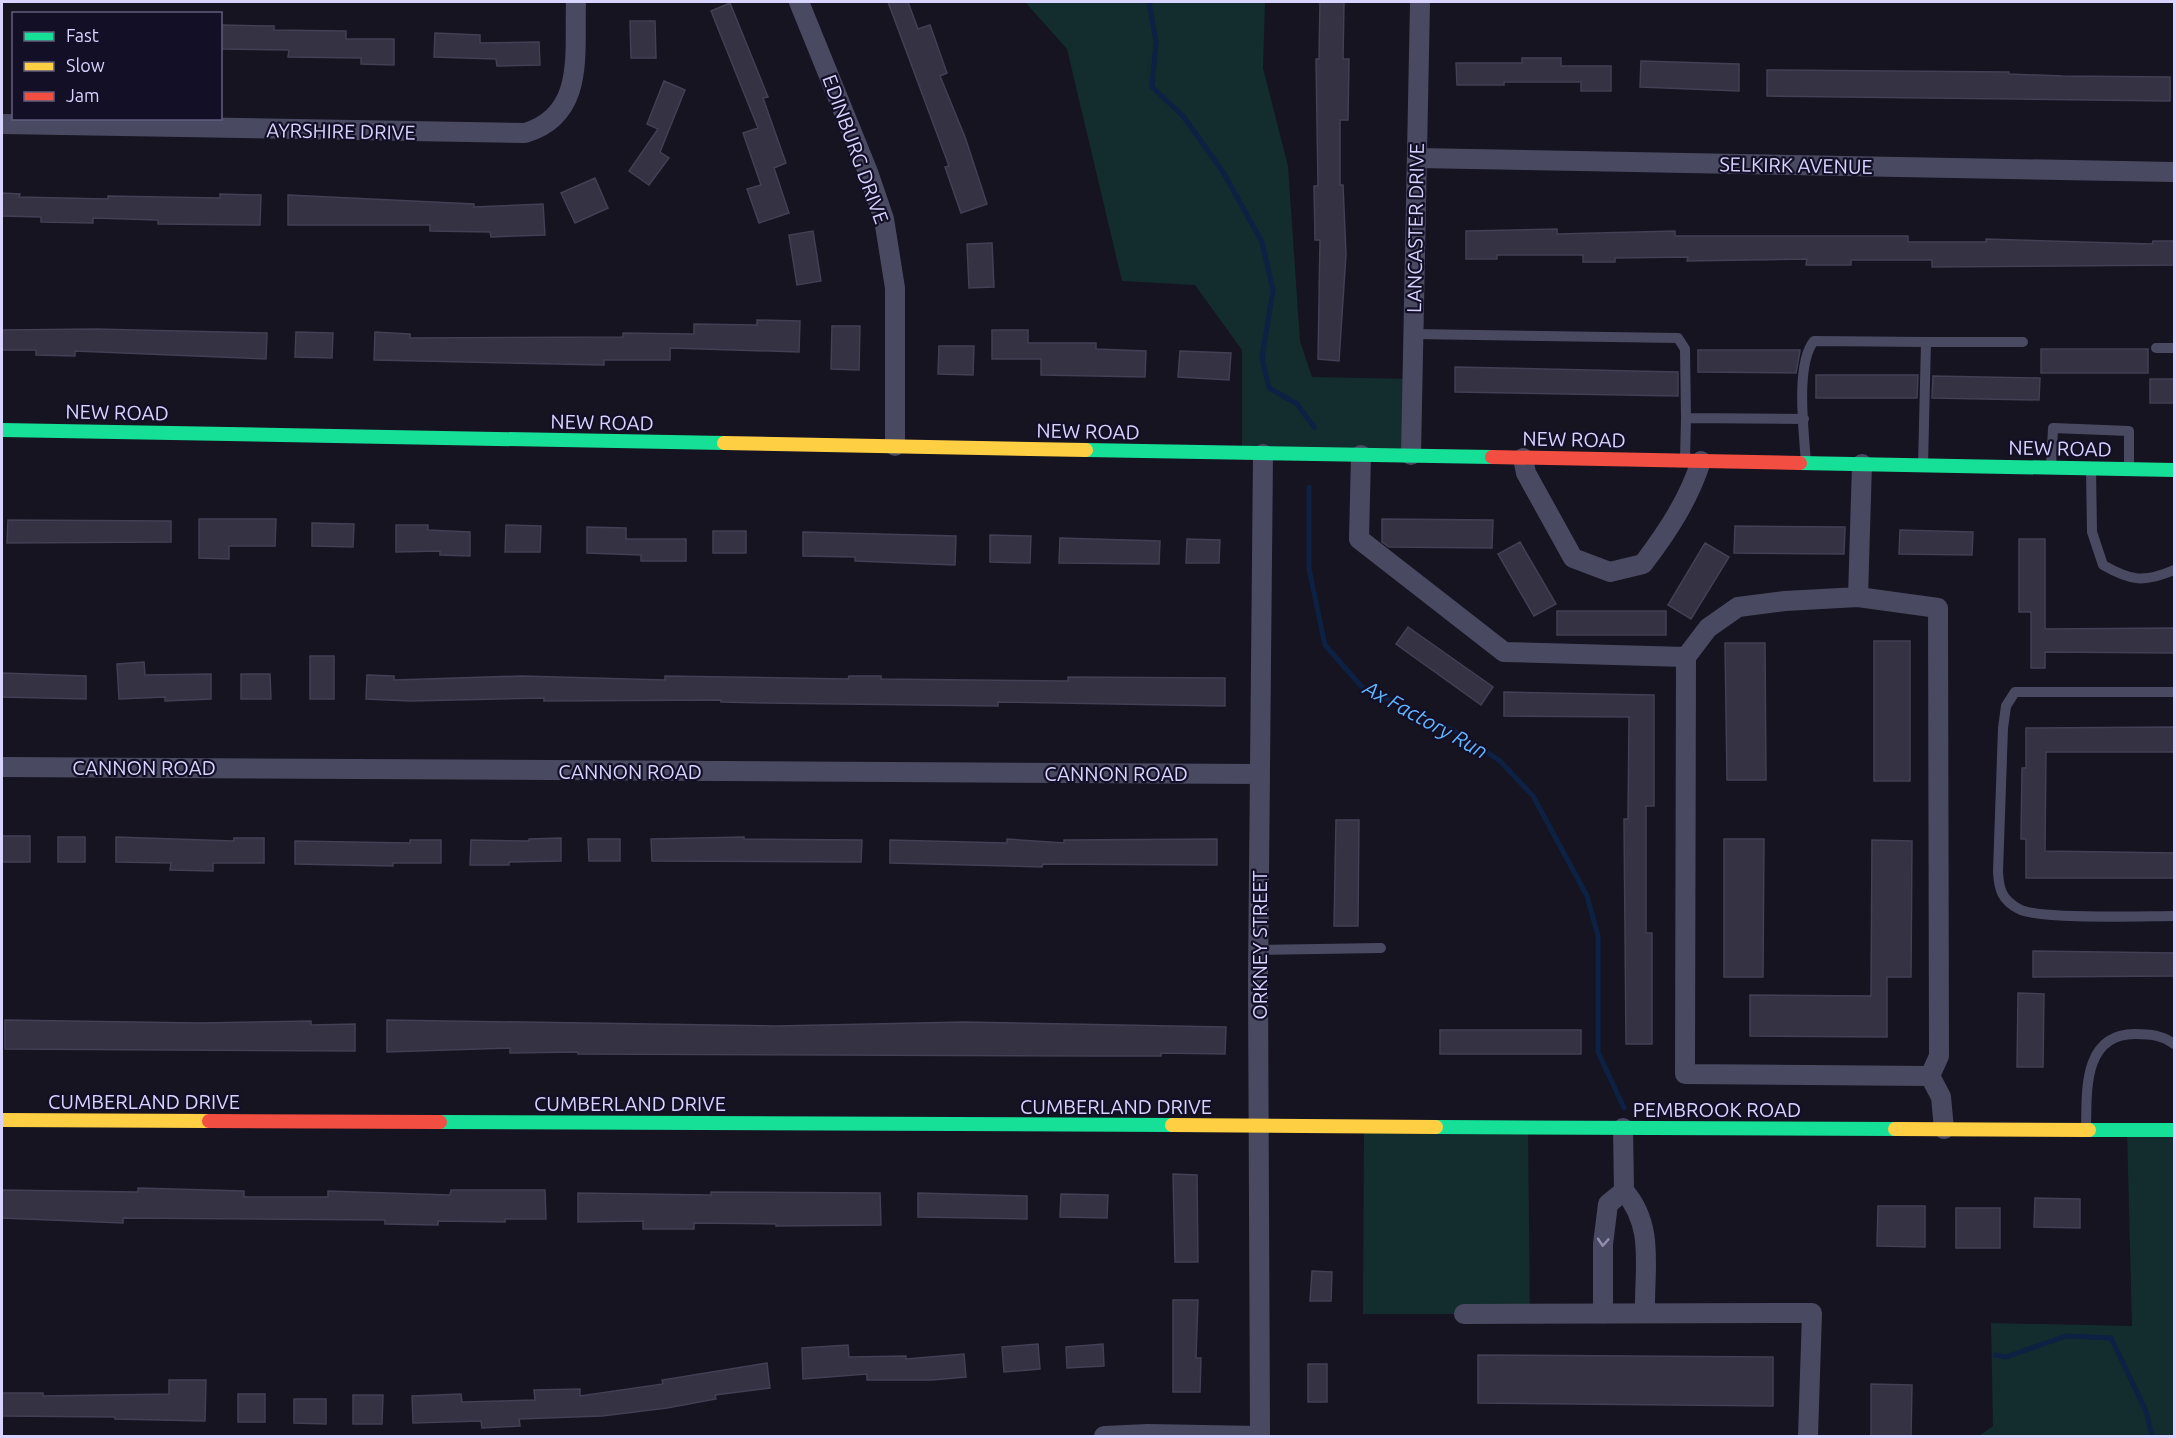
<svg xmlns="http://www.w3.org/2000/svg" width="2176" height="1438" viewBox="0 0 2176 1438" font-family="Ubuntu,sans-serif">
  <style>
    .green { fill: #132c2d }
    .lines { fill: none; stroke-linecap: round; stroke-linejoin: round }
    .stream { stroke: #0d2144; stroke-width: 5 }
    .building { fill: #343243; stroke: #433f54; stroke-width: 1.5 }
    .lane { stroke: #4a4962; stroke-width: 10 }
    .street { stroke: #4a4962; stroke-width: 20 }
    .fast { stroke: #16e098; stroke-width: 14 }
    .slow { stroke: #ffcf43; stroke-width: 14 }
    .jam { stroke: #f24e42; stroke-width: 14 }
    .oneway { stroke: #928eb0 }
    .labels { text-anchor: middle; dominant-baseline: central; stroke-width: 4.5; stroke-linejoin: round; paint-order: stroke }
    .street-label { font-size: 20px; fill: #d9d4ff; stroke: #130f26 }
    .water-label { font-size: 21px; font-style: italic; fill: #62b6ff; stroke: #130f26 }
  </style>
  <rect width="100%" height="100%" fill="#161421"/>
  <path class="green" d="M1025,2H1265L1263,68L1288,166L1300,341L1312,377L1413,379L1411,455L1242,454V350L1195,285L1122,281L1067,49Z
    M1364,1126L1528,1127L1530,1314H1363Z
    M2127,1130H2174V1436H1979L1993,1426L1991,1323L2132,1326Z"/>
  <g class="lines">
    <path class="stream" d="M1149,2L1156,42L1152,87L1183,116L1223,172L1262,242L1273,290L1262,358L1269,388L1297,404L1314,427
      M1309,487V569L1325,645L1362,687L1453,730L1500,761L1533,796L1587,896L1598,936V1052L1624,1108
      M1996,1355L2006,1357L2066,1336L2111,1338L2146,1411L2152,1436"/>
  </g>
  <path class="building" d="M888,2H908L918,29L930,25L947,73L940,76L965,137L987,204L961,213L945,167L949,166Z
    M1320,2H1344L1343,59H1349L1348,120H1340V185H1343L1346,254L1339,361L1318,359L1320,240H1315L1314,186H1318L1316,59H1319Z
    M730,3L768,97L763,98L786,163L774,168L789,213L759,223L747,189L761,185L743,133L758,128L711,11Z
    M630,21H655L656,58H631Z
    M220,25L274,26V30L346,31V39H394V65L361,64V58L288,57L289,50L220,49Z
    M435,33L480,35V43L539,42L540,65L497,66L496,59L434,57Z
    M1522,58H1561V66H1611V91H1581V82H1504V85H1457L1456,63H1522Z
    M1641,61L1739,64V91L1640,87Z
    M1767,70L2009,72V74L2063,76L2170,77V101L1767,96Z
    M664,81L685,90L660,152L669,158L649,185L629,171L658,129L647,124Z
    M595,178L608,208L575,223L561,193Z
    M2,193L20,194L19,197L108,199V196L220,198V194L261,195L260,225L158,224V220L93,218V223L41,222V217L2,216Z
    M288,195L474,204V207L543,204L545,235L491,237L490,232L430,231V225H288Z
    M1557,229V234L1675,231V236H1908V242H1986V239L2152,244L2153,241H2175V265L1932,267V260H1851V265H1806L1807,259L1687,261L1688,257L1615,258V262H1583V255H1497V259H1466V231Z
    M813,231L821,281L797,285L789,235Z
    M992,243L994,287L969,288L967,244Z
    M757,320L800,321L799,352L670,348V360H604V365L374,360L375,332L410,334V338L623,337V333L694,334V324L757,325Z
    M832,326H860L859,370L831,369Z
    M95,329L267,333L266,359L75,351V356L36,355V350H2V330Z
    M992,330H1028V343H1096V349L1146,351L1145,377L1041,375V359H992Z
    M296,332L333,333L332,358L295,357Z
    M939,346H974L973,375L938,374Z
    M2041,349H2148V373H2041Z
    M1698,350H1800V351L1796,373L1698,372Z
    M1180,351L1231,353L1229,380L1178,377Z
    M1455,367L1678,372V396L1455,392Z
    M1816,375H1918L1917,398H1816Z
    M1933,376L2040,378L2039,400L1932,398Z
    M2150,379H2175V403H2150Z
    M199,519H276L275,546H229V559L199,558Z
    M1382,519L1493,520L1492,548L1389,547L1382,542Z
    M8,520L171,521V542L7,543Z
    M312,523L354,524L353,547L312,546Z
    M396,525H428V530L470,532V556L440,555V551L396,552Z
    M506,525L541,526L540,552H505Z
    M1735,526L1845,527L1844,554L1734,553Z
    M587,527L626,528V539H686V561H641V555L587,553Z
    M1900,530L1973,532L1972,555L1899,554Z
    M713,531H746V553H713Z
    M803,532L956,536L955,565L855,561V557L803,556Z
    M990,535L1031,536L1030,563L990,562Z
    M1060,538L1160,541L1159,564L1059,563Z
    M1187,539L1220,540L1219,563H1186Z
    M2019,539H2045V629L2175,628V653L2045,652V668H2031V612H2019Z
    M1520,542L1556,604L1534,616L1498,554Z
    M1705,543L1729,557L1691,619L1668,605Z
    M1557,611H1666V635H1557Z
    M1408,627L1493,687L1481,705L1396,644Z
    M1874,641H1910V781H1874Z
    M1725,643H1765L1766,780H1727Z
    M310,656H334V699H310Z
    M144,662L145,675L211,674V699L165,701V697L119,699L117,664Z
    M2,673L86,676V699L2,697Z
    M241,674H270L271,699H241Z
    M367,675L394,676V680L522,676L665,680V676L848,679L849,676H881V679L1068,681V677L1225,678V706L998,702V706L764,703L721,702V700L544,701V698L410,701L366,699Z
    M1504,692L1654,695V806H1646V933H1652V1044H1626L1624,819H1628L1629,717L1504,716Z
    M2175,727V752H2046L2045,851L2175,853V878H2026V839H2021L2022,768H2026V728Z
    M1336,820H1359L1358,926H1334Z
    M2,836H30V862H2Z
    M58,837H85V862H58Z
    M116,837L234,841V838H264V863H213V871L170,870L171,863L116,862Z
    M744,837V839L862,840L861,862L652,861L651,839Z
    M561,838V861L509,862V865H470L471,840L529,841V839Z
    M588,839H620V861H589Z
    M1007,839L1064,843V840L1217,839V865L1043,864L1042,867L890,863V840L1007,843Z
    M1724,839H1764L1763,977H1724Z
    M410,840H441V863H393V866L295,864V841L410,843Z
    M1872,840L1912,841L1911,977H1887V1037L1750,1036V995L1871,996Z
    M2033,951L2175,953V976L2033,977Z
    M2018,993L2044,994L2043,1067H2017Z
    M5,1020L199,1023L311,1021V1025L355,1024V1051L5,1049Z
    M387,1020L776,1026L964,1022L1226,1027L1225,1054L1161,1053V1056H1096L578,1054V1052L510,1053V1048L387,1052Z
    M1440,1030H1581V1054H1440Z
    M1173,1174L1197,1175L1198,1262H1175Z
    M138,1188L244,1191V1197H328V1191L450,1195L451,1190H545L546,1219H505V1222L438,1221V1225L385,1224V1220L123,1218V1223L2,1218V1190L138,1192Z
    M711,1192L880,1193L881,1225L776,1226V1224L694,1223V1229H643V1221L578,1222V1193L711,1195Z
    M918,1193L1027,1196V1219L918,1217Z
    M1061,1194L1108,1195L1107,1218L1060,1217Z
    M2035,1198L2080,1199V1228L2034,1227Z
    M1878,1206H1925V1247L1877,1246Z
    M1956,1208H2000V1248H1956Z
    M1312,1271L1332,1272L1331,1301H1310Z
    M1173,1300H1198L1196,1358H1201L1200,1392H1173Z
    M1038,1344L1040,1369L1004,1372L1002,1347Z
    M1103,1344L1104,1366L1067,1368L1066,1347Z
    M848,1345L849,1357L906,1356V1359L964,1354L966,1377L932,1380H867V1374L803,1379L802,1348Z
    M1478,1355L1773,1357V1406L1478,1403Z
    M767,1363L770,1388L715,1395L716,1399L667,1408L602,1416L519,1419L520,1426L482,1428L481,1421L413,1423L412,1396L461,1394L462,1402L535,1400L534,1390L580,1389V1396L663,1384L662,1380Z
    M1308,1364H1327V1402H1308Z
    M169,1380H206L205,1421L115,1419V1417L2,1416V1393H43V1396L169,1394Z
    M1871,1384L1912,1385L1911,1437H1871Z
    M238,1394H265V1422H238Z
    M353,1395H383L382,1424H353Z
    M294,1399H326V1424L294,1423Z"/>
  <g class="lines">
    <path class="lane" d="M1413,334L1678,338L1685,349L1686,418
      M1926,342H2023
      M2156,348H2174
      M1685,459L1686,418L1804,419
      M1806,463C1804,433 1795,364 1814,341L1926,342L1923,465
      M2051,467L2053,428L2129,431V469
      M2091,469L2092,532L2103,565C2131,581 2144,583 2174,570
      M2174,692H2015L2006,706L2003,728L1998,872C1999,890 2002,900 2019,909C2038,920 2146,916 2174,916
      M1258,950L1381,948
      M2086,1129C2087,1093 2082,1034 2135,1034C2150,1034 2162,1035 2174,1044"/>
    <path class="street" d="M799,2L868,172L884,219L895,288V446
      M2,124L525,133C586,115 574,52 576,2
      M1417,158L2174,172
      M1361,455L1359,539L1504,652L1686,657L1708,628L1738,607L1785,601L1858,597L1938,608L1939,1056L1930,1076L1685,1074L1686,657
      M1411,455L1420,2
      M1523,458L1526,473L1573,558L1610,572L1643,564C1668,531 1689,499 1701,461
      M1858,597L1862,464
      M2,767L1259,774
      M1930,1076L1941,1097L1944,1129
      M1623,1128L1624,1191C1655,1226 1644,1269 1645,1313
      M1464,1314L1812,1313L1808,1436
      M1603,1314V1244L1608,1204L1624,1191
      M1104,1436L1148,1434L1260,1436
      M1260,1436L1258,978L1263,454"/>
    <path class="fast" d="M2,430L724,443
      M1086,450L1492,457
      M1800,463L2174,470
      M440,1122L1172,1125
      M1436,1127L1895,1129
      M2089,1130H2174"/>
    <path class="slow" d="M724,443L1086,450
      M2,1120L209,1121
      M1172,1125L1436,1127
      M1895,1129L2089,1130"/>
    <path class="jam" d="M1492,457L1800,463
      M209,1121L440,1122"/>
  </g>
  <defs><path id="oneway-chevron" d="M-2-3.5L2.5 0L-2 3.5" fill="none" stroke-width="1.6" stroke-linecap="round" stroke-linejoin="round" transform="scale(1.5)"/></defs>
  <use class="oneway" href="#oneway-chevron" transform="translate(1603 1242) rotate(94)"/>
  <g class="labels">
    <g class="street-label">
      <text transform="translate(341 131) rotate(1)">AYRSHIRE DRIVE</text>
      <text transform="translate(856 149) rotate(70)">EDINBURG DRIVE</text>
      <text transform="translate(1796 165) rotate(1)">SELKIRK AVENUE</text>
      <text transform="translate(1415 228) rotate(-89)">LANCASTER DRIVE</text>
      <text transform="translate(117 412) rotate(1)">NEW ROAD</text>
      <text transform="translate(602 422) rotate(1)">NEW ROAD</text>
      <text transform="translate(1088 431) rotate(1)">NEW ROAD</text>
      <text transform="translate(1574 439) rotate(1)">NEW ROAD</text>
      <text transform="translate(2060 448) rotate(1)">NEW ROAD</text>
      <text x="144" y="767">CANNON ROAD</text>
      <text x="630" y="771">CANNON ROAD</text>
      <text x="1116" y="773">CANNON ROAD</text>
      <text transform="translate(1259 945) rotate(-90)">ORKNEY STREET</text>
      <text x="144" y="1101">CUMBERLAND DRIVE</text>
      <text x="630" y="1103">CUMBERLAND DRIVE</text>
      <text x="1116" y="1106">CUMBERLAND DRIVE</text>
      <text x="1717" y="1109">PEMBROOK ROAD</text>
    </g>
    <g class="water-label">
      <text transform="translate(1426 719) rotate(29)">Ax Factory Run</text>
    </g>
  </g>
  <rect width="2176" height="1438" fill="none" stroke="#d9d4ff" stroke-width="6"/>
  <rect x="12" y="12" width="210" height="108" fill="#130f26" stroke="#625e7d" stroke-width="1.5"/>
  <rect x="24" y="32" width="30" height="9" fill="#16e098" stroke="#625e7d" stroke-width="1.5"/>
  <text x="66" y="42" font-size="18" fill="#d9d4ff">Fast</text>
  <rect x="24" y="62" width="30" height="9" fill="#ffcf43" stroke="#625e7d" stroke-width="1.5"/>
  <text x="66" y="72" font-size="18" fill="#d9d4ff">Slow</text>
  <rect x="24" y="92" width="30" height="9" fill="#f24e42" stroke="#625e7d" stroke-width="1.5"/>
  <text x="66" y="102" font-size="18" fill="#d9d4ff">Jam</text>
</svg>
